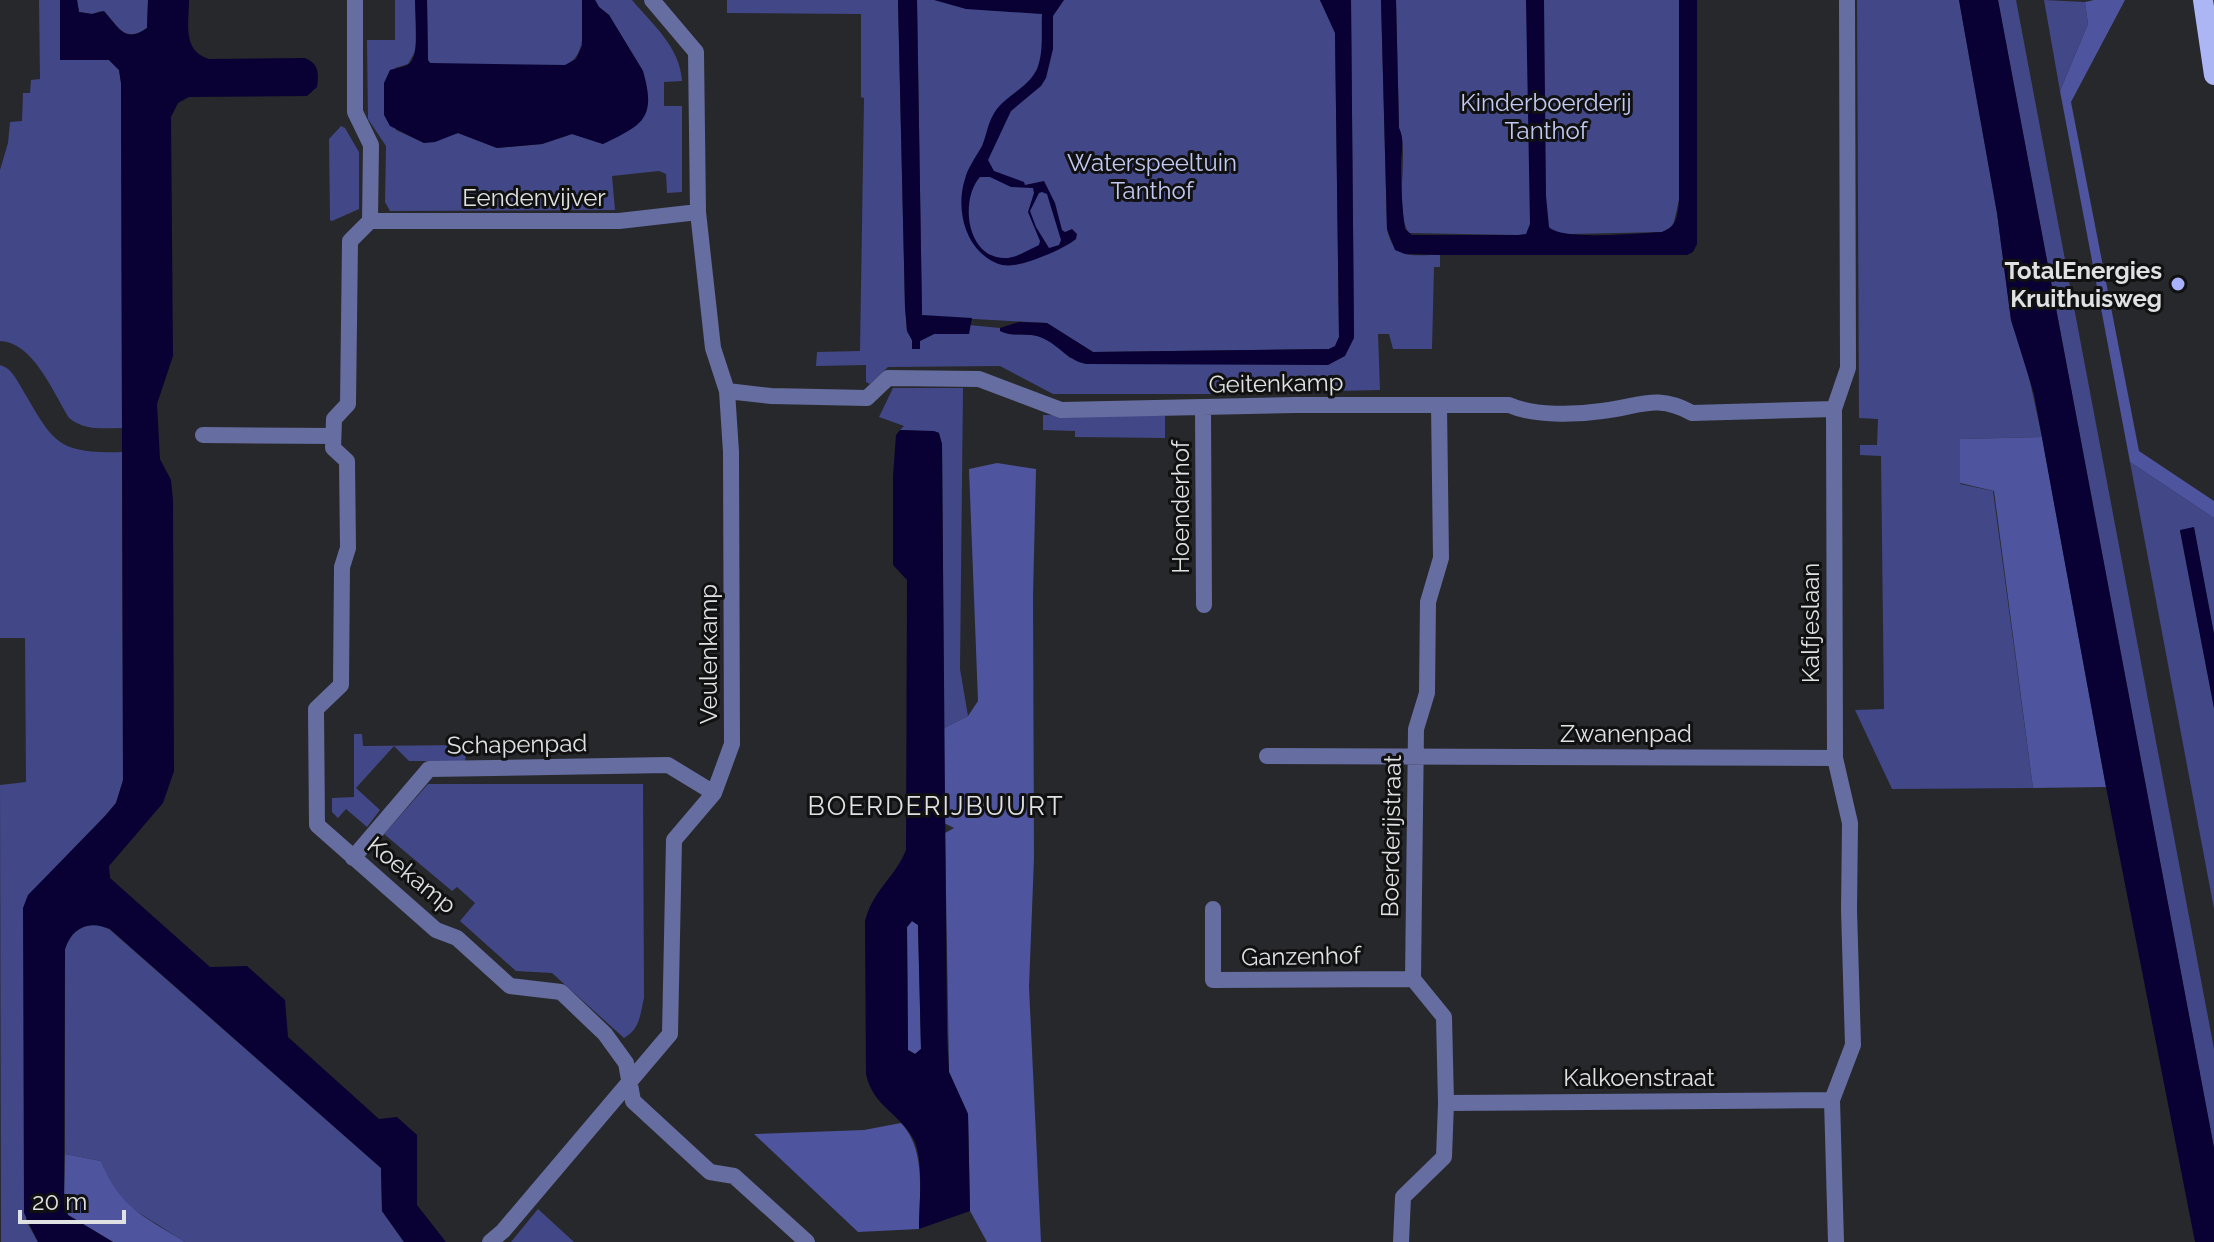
<svg xmlns="http://www.w3.org/2000/svg" width="2214" height="1242" viewBox="0 0 2214 1242" font-family="Raleway,sans-serif">
  <style>
    .green { fill: #424787 }
    .forest { fill: #4e549e }
    .water { fill: #090134; fill-rule: evenodd }
    .lines { fill: none; stroke-linecap: round; stroke-linejoin: round }
    .street { stroke: #666da0; stroke-width: 16 }
    .primary { stroke: #acb6f5; stroke-width: 20 }
    .poi-dot { fill: #a7b1fc; stroke: #111112; stroke-width: 3 }
    .labels { text-anchor: middle; dominant-baseline: central; stroke-width: 6; stroke-linejoin: round; paint-order: stroke }
    .park-label { font-size: 24px; fill: #c2c9f3; stroke: #111112 }
    .street-label { font-size: 24px; fill: #e0e1e3; stroke: #111112 }
    .poi-label { font-size: 24px; font-weight: bold; fill: #e0e1e3; stroke: #111112; text-anchor: end }
    .neighbourhood-label { font-size: 26px; letter-spacing: 2px; fill: #e0e1e3; stroke: #111112 }
  </style>
  <rect width="100%" height="100%" fill="#27282b"/>
  <path class="green" d="M39,0H60V60H109L119,70L121,83L122,428C103,428 85,431 69,418C53,392 33,342 0,341V170L8,143L10,122L22,121L23,93H30L31,80L40,79Z
    M77,0H148L147,28C121,46 118,20 101,11L92,14L79,12Z
    M395,0H415L416,50L408,64L395,68L396,130L424,143L458,133L497,148L542,144L572,134L603,144L643,71L609,15L599,7L595,0H632C653,25 680,47 682,81L664,82V106H682V192L667,193L666,174L659,171L612,176L615,210L390,211L385,202L386,146L368,119L367,40H395Z
    M427,0H582C581,22 590,53 565,66L433,65L428,61Z
    M727,0H898L905,307L907,331L912,340V349H920V341L934,334H968L969,325L1000,328V331C1010,336 1020,334 1032,335C1047,337 1059,347 1070,358L1328,365L1354,338L1351,0H1381L1387,229C1394,262 1412,254 1440,255V267H1434L1432,349H1393L1389,334H1378L1380,390L1335,391L1334,380L1223,381L1222,394H1053L1000,366L888,367L870,384L866,382V365L816,366L817,352L860,351L864,98L861,97V14L727,13Z
    M917,0H1320L1335,32L1339,337L1335,346L1329,349L1093,352L1047,323L922,316Z
    M1396,0H1679V200L1673,226L1662,232L1518,235L1409,233C1393,210 1410,152 1399,128Z
    M1857,0H1959L1997,213L2011,320L2027,368L2042,437L1960,439V484L1993,491L2033,788L1892,789L1855,710L1884,709L1881,456L1860,455V445H1877L1878,419L1859,418Z
    M1998,0H2016L2214,1049V1148Z
    M2044,0L2085,2L2088,24L2060,91Z
    M341,126L345,128L359,152V209L332,221L330,220L329,139Z
    M0,365C11,368 15,377 21,387C53,441 55,454 122,452L123,781L116,803L105,816L26,899V1221L38,1242H1L0,785L26,782L25,638H0Z
    M893,388H963L960,669L968,716L944,728L942,444L938,432L900,430L904,426L879,417Z
    M1043,415L1165,416V438L1075,437V431L1043,430Z
    M2130,462L2214,518V634L2194,528L2180,531L2214,708V909Z
    M354,734H362L363,746L463,745L466,754L465,761H409L394,746L356,788L380,810L367,827L346,809L338,818L332,812V798L354,797Z
    M428,784H643L644,998C640,1015 640,1029 624,1038L552,973L516,971L460,921L475,903L457,887L452,891L384,834Z
    M96,924L109,929L381,1168L382,1211L404,1242H185L125,1204L110,1184L101,1161L65,1154V949C70,934 80,925 96,924Z
    M538,1209L574,1242H511Z"/>
  <path class="forest" d="M2094,0H2125L2071,102L2139,451L2214,501V518L2130,462L2060,91L2088,24L2085,2Z
    M2042,437L2106,787L2033,788L1994,491L1960,483V439Z
    M997,463L1036,469L1033,596L1034,858L1029,987L1041,1242H987L970,1211L968,1114L949,1072L945,833L954,828L944,823V728L968,716L978,701L969,469Z
    M912,921L918,925L921,1049L915,1054L908,1050L907,927Z
    M901,1123C927,1151 919,1194 919,1229L858,1232L754,1134L864,1130Z
    M65,1154L101,1161C120,1209 144,1216 185,1242H113L68,1215L64,1205Z"/>
  <path class="water" d="M60,0H77L79,12L92,14L104,11C117,25 124,45 147,28L148,0H189C189,23 182,51 209,59L305,58C319,64 319,73 317,87L307,96L189,97L178,103L171,117L173,356L157,404L160,459L171,480L173,500L174,771L163,803L109,866L110,878L210,967L247,966L285,1000L288,1037L379,1119L397,1117L417,1135V1205L446,1242H404L382,1211L381,1168L110,929C89,920 72,927 65,949L64,1205L68,1215L113,1242H38L24,1213L23,908L28,895L105,816L116,803L123,780L121,83L119,70L109,60H60Z
    M415,0H427L428,60L430,63L565,65L576,59L582,46V0H595L599,7L609,15L643,71C657,119 642,125 603,144L572,134L542,144L497,148L458,133L435,142L424,143L390,126L384,115V83L390,70C396,68 405,67 409,64C420,56 415,14 415,0Z
    M898,0H917L922,315L972,318L969,334H934L920,341V349H912V340L907,331L905,307Z
    M934,0H1064L1053,16V49L1046,78L1041,86L1011,111L988,160L994,171L1024,182L1025,185L1044,181L1055,203L1062,230L1065,232L1072,229L1077,234L1076,239C1064,249 1030,263 1014,265C1001,267 991,262 981,253C962,235 957,203 965,179C968,167 976,157 982,146C986,137 987,127 992,117C1002,96 1027,90 1037,69C1044,51 1041,33 1042,14L966,9ZM980,177H990L1011,187L1033,188L1034,193L1028,212L1040,241L1039,245C1028,250 1015,259 1003,258C966,256 960,199 980,177ZM1042,192L1047,194L1061,240L1059,245L1049,248L1036,227L1030,211L1039,193Z
    M1320,0H1351L1354,338L1345,356L1328,365L1086,364C1066,360 1057,342 1037,336C1024,333 1012,337 1000,331V328L1019,322L1047,323L1093,352L1329,349L1335,346L1339,337L1335,33Z
    M1381,0H1396L1399,128C1405,140 1401,152 1401,165C1401,186 1402,208 1405,229L1412,235H1518L1526,234L1530,224L1526,0H1544L1546,196L1549,227C1562,241 1640,233 1662,232C1677,227 1678,214 1679,200V0H1697V244L1693,252L1687,255H1440L1405,254L1395,250L1387,229Z
    M1959,0H1998L2214,1148V1242H2195L2106,787L2034,394L2011,320L1997,213Z
    M900,430L934,431L939,433L942,444L947,1033L949,1072L968,1114L970,1211L919,1229C919,1205 924,1161 914,1140C900,1113 873,1107 866,1074L865,921C874,888 895,878 906,850L907,580L893,565V476L896,435ZM912,921L918,925L921,1049L915,1054L908,1050L907,927Z
    M2194,527L2214,634V708L2180,530Z"/>
  <g class="lines">
    <path class="street" d="M355,0V112L371,145L370,221L350,241L348,404L334,419L333,448L347,461L348,548L342,567L341,685L316,709L317,825L436,930L457,938L510,986L561,992L605,1034L626,1063L633,1101L710,1172L734,1176L807,1242
      M370,221H619L698,212
      M727,391L771,396L867,398L888,378L979,379L1061,410L1296,405H1509C1534,416 1575,415 1602,411C1639,407 1656,393 1692,413L1834,409
      M1203,409L1204,605
      M203,435L333,436
      M1267,756L1835,758
      M353,858L429,769L668,765L714,793
      M1213,909V980L1413,979
      M1446,1103L1832,1100
      M490,1242L503,1231L670,1034L674,840L714,793L732,744L731,452L727,391L713,348L698,212L696,52L652,0
      M1401,1242L1403,1197L1444,1157L1446,1103L1444,1017L1413,979L1416,729L1427,693L1428,602L1441,558L1439,405
      M1836,1242L1832,1100L1853,1045L1849,910L1850,823L1835,758L1834,409L1848,368L1847,0"/>
    <path class="primary" d="M2203,0L2214,75"/>
  </g>
  <circle class="poi-dot" cx="2178" cy="284" r="8"/>
  <g class="labels">
    <g class="park-label">
      <text x="1546" y="102">Kinderboerderij<tspan x="1546" dy="28">Tanthof</tspan></text>
      <text x="1152" y="162">Waterspeeltuin<tspan x="1152" dy="28">Tanthof</tspan></text>
    </g>
    <g class="street-label">
      <text x="534" y="197">Eendenvijver</text>
      <text transform="translate(1276 383) rotate(-1)">Geitenkamp</text>
      <text transform="translate(1180 507) rotate(-90)">Hoenderhof</text>
      <text transform="translate(1810 623) rotate(-90)">Kalfjeslaan</text>
      <text transform="translate(708 654) rotate(-90)">Veulenkamp</text>
      <text x="1626" y="733">Zwanenpad</text>
      <text transform="translate(517 744) rotate(-1)">Schapenpad</text>
      <text transform="translate(1391 836) rotate(-89)">Boerderijstraat</text>
      <text transform="translate(412 875) rotate(39)">Koekamp</text>
      <text transform="translate(1301 956) rotate(-1)">Ganzenhof</text>
      <text x="1639" y="1077">Kalkoenstraat</text>
    </g>
    <g class="poi-label">
      <text x="2162" y="270">TotalEnergies<tspan x="2162" dy="28">Kruithuisweg</tspan></text>
    </g>
    <g class="neighbourhood-label">
      <text x="936" y="806">BOERDERIJBUURT</text>
    </g>
  </g>
  <path d="M20 1210v12h104v-12" fill="none" stroke="#e0e1e3" stroke-width="4"/>
  <text x="32" y="1210" font-size="24" fill="#e0e1e3" stroke="#111112" stroke-width="6" paint-order="stroke">20 m</text>
</svg>
